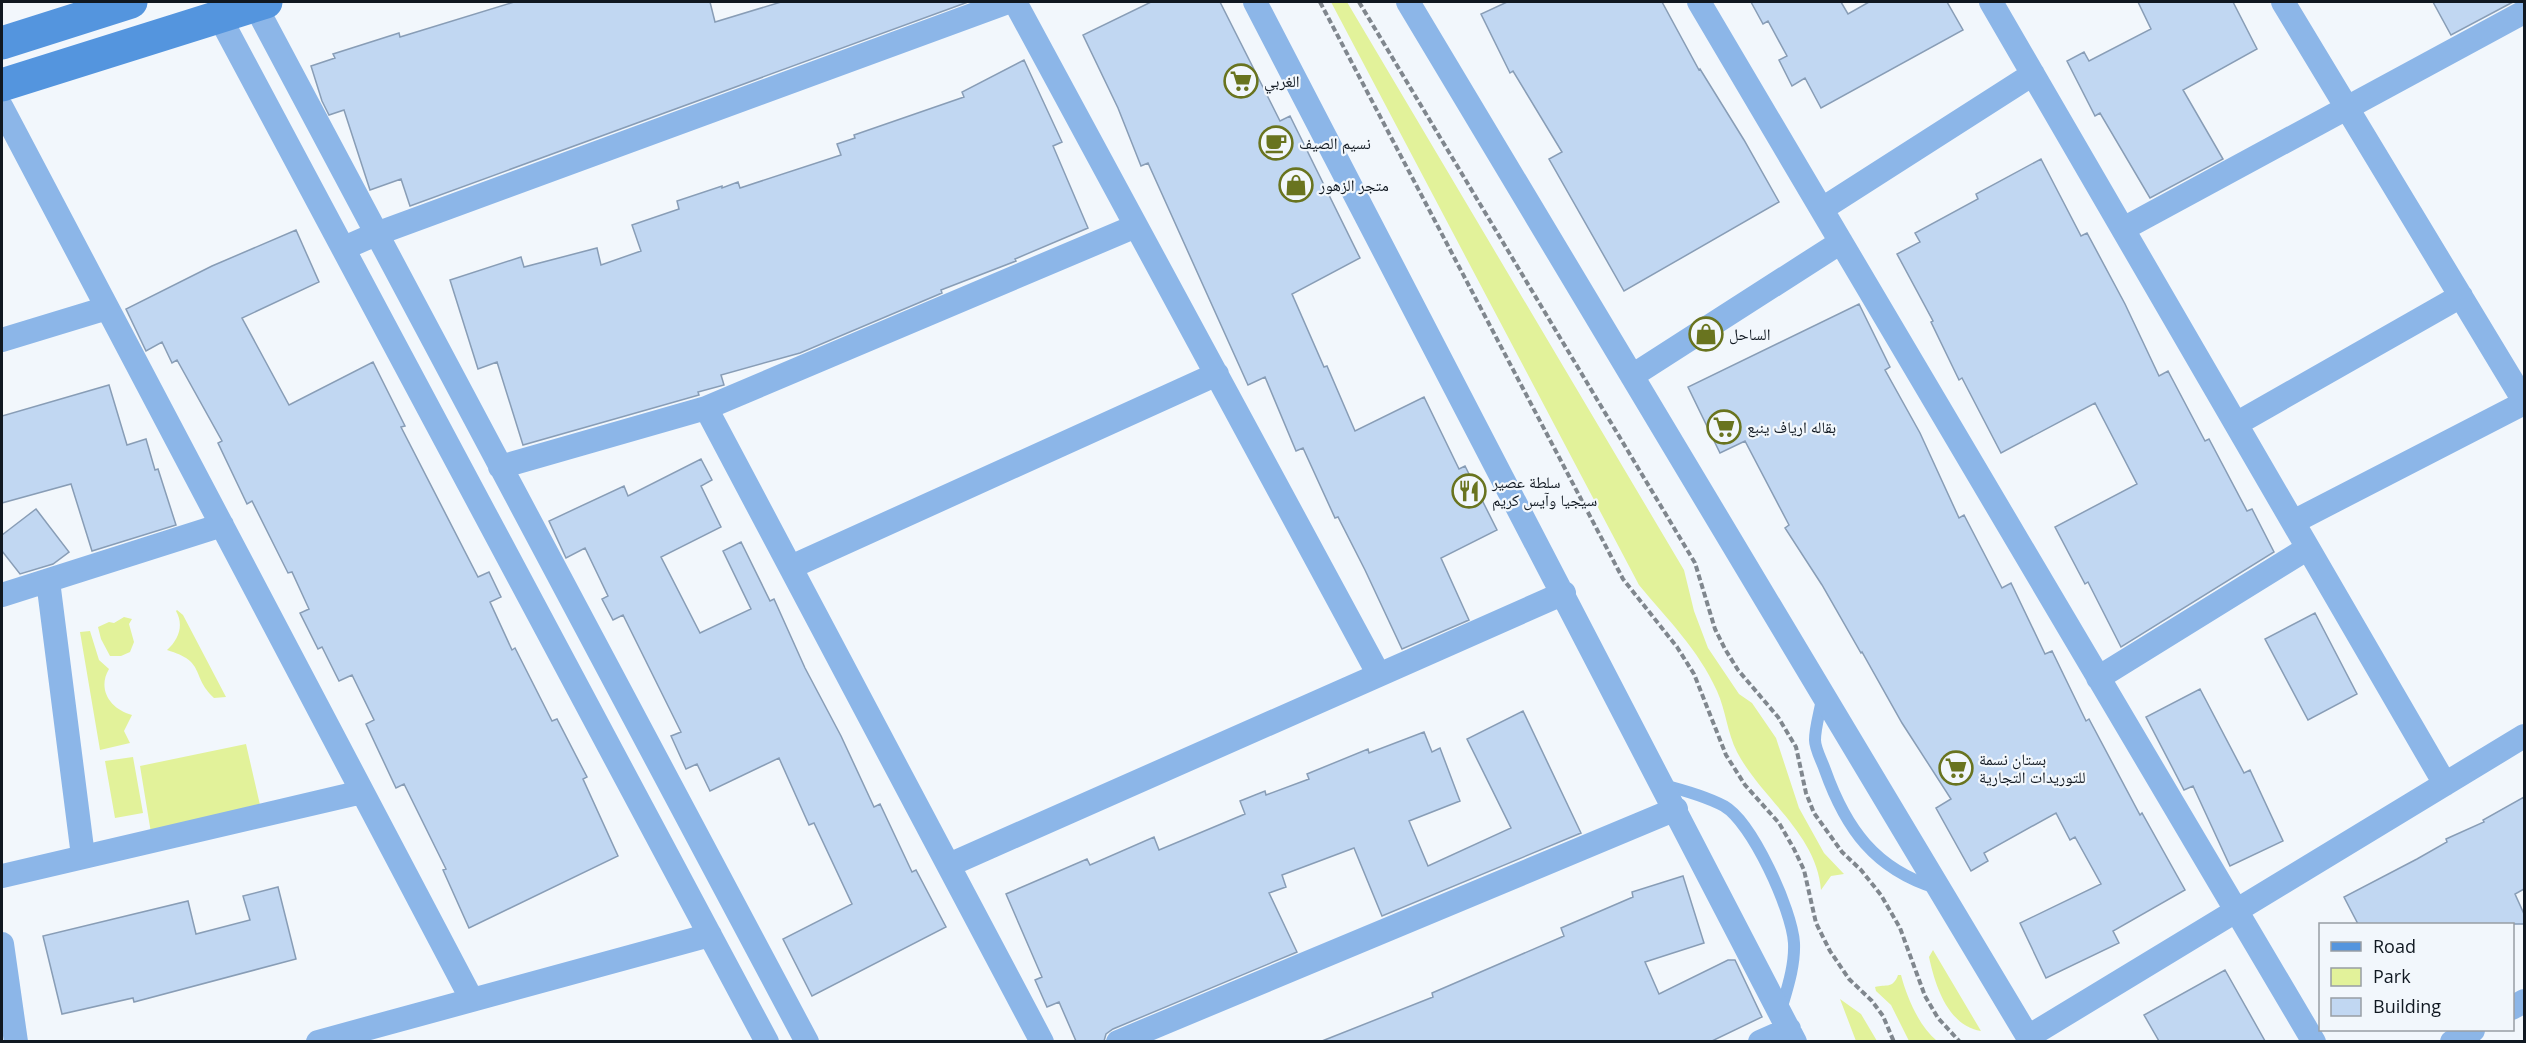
<svg xmlns="http://www.w3.org/2000/svg" width="2526" height="1043" viewBox="0 0 2526 1043" font-family="'Open Sans','Noto Naskh Arabic',sans-serif">
  <style>
    .green { fill: #e2f29a }
    .building { fill: #c1d7f2; stroke: #889db6; stroke-width: 1.5 }
    .lines { fill: none; stroke-linecap: round; stroke-linejoin: round }
    .path { stroke: #80878e; stroke-width: 4; stroke-dasharray: 6 3; stroke-linecap: butt }
    .service { stroke: #8cb6e8; stroke-width: 12 }
    .minor { stroke: #8cb6e8; stroke-width: 24 }
    .secondary { stroke: #5495de; stroke-width: 33 }
    .labels { text-anchor: middle; dominant-baseline: central; stroke-width: 4.5; stroke-linejoin: round; paint-order: stroke }
    .poi-label { font-size: 16px; fill: #101821; stroke: #f2f7fc; text-anchor: start }
  </style>
  <rect width="100%" height="100%" fill="#f2f7fc"/>
  <path class="green" d="M1331,2H1347L1684,570L1694,611L1708,648L1739,694L1752,703L1776,738L1799,808L1824,853L1844,874L1831,876L1821,890C1817,834 1761,798 1737,752C1727,732 1726,711 1717,691C1698,649 1668,620 1639,585Z
    M177,610L183,615L226,697L214,698C190,675 207,662 167,650C179,639 184,625 176,611Z
    M124,617L132,619L129,624L134,642L130,652L121,656H110L101,639L98,627L109,622L114,623Z
    M90,631L99,660L109,669C97,689 110,709 132,715L124,731L130,743L100,750L80,632Z
    M246,744L260,805L151,833L140,766Z
    M133,757L143,813L115,818L105,761Z
    M1933,950L1981,1031C1948,1026 1935,985 1929,957Z
    M1898,975H1901C1907,998 1919,1026 1937,1041H1909L1891,1005L1876,991L1875,987C1886,984 1893,989 1898,975Z
    M1840,999L1861,1014L1877,1041H1856Z"/>
  <path class="building" d="M514,2H710L715,22L781,2H968L410,206L401,179L370,190L344,110L329,115L322,101L311,66L335,58L333,54L399,33L400,37Z
    M1151,2H1220L1280,121L1290,116L1360,258L1292,294L1324,367L1327,366L1355,431L1424,397L1459,469L1465,466L1497,530L1441,558L1469,620L1402,649L1365,570L1338,517L1335,518L1303,448L1296,451L1265,377L1248,385L1148,163L1141,166L1118,108L1083,35Z
    M1507,2H1662L1699,70L1700,69L1744,140L1779,202L1624,291L1549,159L1562,152L1513,71L1510,73L1481,14Z
    M1751,2H1841L1848,14L1869,2H1947L1963,30L1821,108L1805,78L1792,86L1779,60L1787,56L1768,21L1763,24Z
    M2138,2H2233L2257,49L2183,90L2223,159L2150,198L2100,113L2095,116L2067,61L2084,52L2089,61L2151,29Z
    M2433,2H2513L2451,35Z
    M1024,60L1062,142L1053,146L1088,228L1015,259L1016,261L941,290L942,293L800,353L721,375L724,385L698,392L699,395L523,445L497,362L478,369L450,280L521,257L524,267L597,248L601,265L641,251L632,225L679,209L677,201L722,186V188L738,182L740,188L841,155L837,144L855,138L854,135L964,97L962,92Z
    M2041,159L2081,236L2087,233L2125,304L2159,376L2168,371L2205,441L2209,439L2247,511L2252,509L2274,552L2121,647L2088,582L2085,584L2055,527L2137,484L2095,403L2001,453L1962,378L1959,380L1931,322L1933,321L1897,254L1920,242L1915,233L1978,199L1976,194Z
    M296,230L319,282L242,318L289,405L373,362L405,426L401,427L478,577L489,572L501,597L490,602L512,650L515,648L552,721L557,719L587,777L583,779L618,856L469,928L443,870L446,869L404,784L396,788L366,724L374,720L352,675L339,681L322,647L318,649L300,613L309,609L292,572L288,573L252,501L247,504L218,443L222,441L177,360L172,363L162,342L146,351L126,309L212,266Z
    M1859,304L1890,367L1885,370L1920,433L1959,518L1964,515L2002,588L2011,583L2045,654L2052,651L2086,721L2089,719L2140,815L2142,813L2185,890L2113,931L2119,943L2046,978L2020,923L2101,884L2075,837L2070,840L2056,813L1984,853L1988,861L1971,871L1936,808L1951,799L1902,723L1862,652L1861,653L1822,585L1785,528L1789,525L1745,441L1720,453L1688,387Z
    M109,385L127,445L146,439L155,470L158,469L176,525L92,551L71,484L2,503V416Z
    M701,459L712,480L701,486L721,527L661,557L700,633L751,609L723,551L741,542L770,601L774,599L805,668L841,736L874,807L880,804L912,872L916,870L946,927L812,996L783,939L852,904L814,823L809,825L779,758L710,791L697,764L686,769L671,736L681,732L623,615L613,620L602,599L608,596L585,548L566,558L549,521L624,486L628,496Z
    M36,509L69,552L53,564L20,574L2,551V535Z
    M2315,613L2357,694L2308,720L2265,639Z
    M2200,689L2244,773L2250,770L2283,841L2230,866L2193,786L2184,790L2146,717Z
    M1523,711L1581,833L1382,916L1354,848L1282,875L1286,887L1269,893L1297,952L1113,1029L1106,1034L1104,1041H1076L1059,1002L1047,1007L1035,980L1042,977L1006,894L1087,859L1090,865L1154,837L1159,850L1245,814L1240,801L1265,791L1266,795L1309,779L1307,774L1368,749L1369,753L1424,732L1432,752L1440,748L1460,801L1409,821L1428,866L1511,828L1467,739Z
    M2524,797V889L2515,894L2524,914V924H2358L2344,897L2417,859L2447,842L2446,839L2484,822L2483,820Z
    M1683,876L1704,943L1645,962L1659,994L1728,960H1735L1762,1017L1712,1041H1322L1433,997L1432,993L1564,936L1561,928L1633,897L1632,892Z
    M278,887L296,959L134,1002L133,998L62,1014L43,936L188,901L196,934L250,920L243,896Z
    M2225,970L2265,1041H2159L2144,1015Z"/>
  <g class="lines">
    <path class="path" d="M1320,2L1623,579L1677,647L1694,674L1726,755L1745,785L1779,823L1794,849L1804,870L1816,923L1830,951L1849,979L1872,1001L1883,1016L1894,1042
      M1359,2L1695,563L1715,629L1725,649L1738,670L1778,717L1796,747L1806,793L1814,813L1842,852L1861,870L1881,895L1900,928L1925,996L1938,1018L1960,1042"/>
    <path class="service" d="M1822,699C1820,712 1815,727 1815,740C1815,749 1822,761 1825,770C1846,829 1875,869 1936,888
      M1663,785C1683,790 1705,796 1724,806C1752,822 1792,910 1794,943C1795,966 1787,989 1781,1010"/>
    <path class="minor" d="M1015,2L1379,675
      M1255,2L1795,1042
      M1408,2L2031,1042
      M1699,2L2314,1042
      M1991,2L2445,784
      M2283,2L2524,401
      M255,5L807,1042
      M219,16L767,1042
      M2,108L472,1000
      M1822,209L2033,74
      M2123,229L2524,12
      M344,248L376,234L1008,2
      M2,340L107,308
      M1632,376L1841,242
      M706,408L1042,1042
      M2236,424L2461,296
      M500,467L706,408L1136,226
      M2293,522L2524,403
      M791,567L1217,374
      M48,581L83,856
      M2,595L222,525
      M2098,678L2308,548
      M949,865L1564,593
      M2,876L362,792
      M2,944L16,1042
      M2512,1008L2524,1001
      M2028,1037L2524,736
      M318,1042L710,935
      M1118,1042L1676,809
      M1760,1042L1789,1029
      M2452,1042L2473,1030"/>
    <path class="secondary" d="M2,43L131,2
      M2,85L266,2"/>
  </g>
  <defs>
    <symbol id="supermarket-ring" viewBox="-11 -11 22 22"><circle r="9.5" fill="#f2f7fc" stroke="#69741f" stroke-width="1.5"/><path d="M-6-5.5h2.5l.6 2H6L4.5 2H-2.5L-4.4-4H-6ZM-1.5 3.2a1.3 1.3 0 1 0 .1 0ZM3 3.2a1.3 1.3 0 1 0 .1 0Z" fill="#69741f"/></symbol>
    <symbol id="cafe-ring" viewBox="-11 -11 22 22"><circle r="9.5" fill="#f2f7fc" stroke="#69741f" stroke-width="1.5"/><path d="M-5.5-4.5H6V0H3Q3 3.5 0 3.5H-2.5Q-5.5 3.5-5.5 0ZM3-3.2v2h1.7v-2ZM-6 4.5H4V6H-6Z" fill="#69741f"/></symbol>
    <symbol id="shop-ring" viewBox="-11 -11 22 22"><circle r="9.5" fill="#f2f7fc" stroke="#69741f" stroke-width="1.5"/><path d="M-5-2.5h2.3a2.7 3.5 0 0 1 5.4 0H5L5.5 6h-11ZM-1.5-2.5h3a1.5 2.3 0 0 0-3 0Z" fill="#69741f"/></symbol>
    <symbol id="restaurant-ring" viewBox="-11 -11 22 22"><circle r="9.5" fill="#f2f7fc" stroke="#69741f" stroke-width="1.5"/><path d="M-5-6h1v4h1v-4h1v4h1v-4h1v5L-1.5 .5V6h-2V.5L-5-1ZM5-6V6H3V1.5H1.5Q1.5-4 5-6Z" fill="#69741f"/></symbol>
  </defs>
  <g fill-rule="evenodd">
    <use href="#supermarket-ring" x="1222" y="62" width="38" height="38"/>
    <use href="#cafe-ring" x="1257" y="124" width="38" height="38"/>
    <use href="#shop-ring" x="1277" y="166" width="38" height="38"/>
    <use href="#shop-ring" x="1687" y="315" width="38" height="38"/>
    <use href="#supermarket-ring" x="1705" y="408" width="38" height="38"/>
    <use href="#restaurant-ring" x="1450" y="472" width="38" height="38"/>
    <use href="#supermarket-ring" x="1937" y="749" width="38" height="38"/>
  </g>
  <g class="labels">
    <g class="poi-label">
      <text x="1264" y="81">الغربي</text>
      <text x="1299" y="143">نسيم الصيف</text>
      <text x="1319" y="185">متجر الزهور</text>
      <text x="1729" y="334">الساحل</text>
      <text x="1747" y="427">بقاله ارياف ينبع</text>
      <text x="1492" y="482">سلطة عصير<tspan x="1492" dy="18">سيجيا وآيس كريم</tspan></text>
      <text x="1979" y="759">بستان نسمة<tspan x="1979" dy="18">للتوريدات التجارية</tspan></text>
    </g>
  </g>
  <rect width="2526" height="1043" fill="none" stroke="#101821" stroke-width="6"/>
  <rect x="2319" y="923" width="195" height="108" fill="#f2f7fc" stroke="#989ea4" stroke-width="1.5"/>
  <rect x="2331" y="942" width="30" height="9" fill="#5495de" stroke="#989ea4" stroke-width="1.5"/>
  <text x="2373" y="953" font-size="18" fill="#101821">Road</text>
  <rect x="2331" y="968" width="30" height="18" fill="#e2f29a" stroke="#989ea4" stroke-width="1.5"/>
  <text x="2373" y="983" font-size="18" fill="#101821">Park</text>
  <rect x="2331" y="998" width="30" height="18" fill="#c1d7f2" stroke="#989ea4" stroke-width="1.5"/>
  <text x="2373" y="1013" font-size="18" fill="#101821">Building</text>
</svg>
